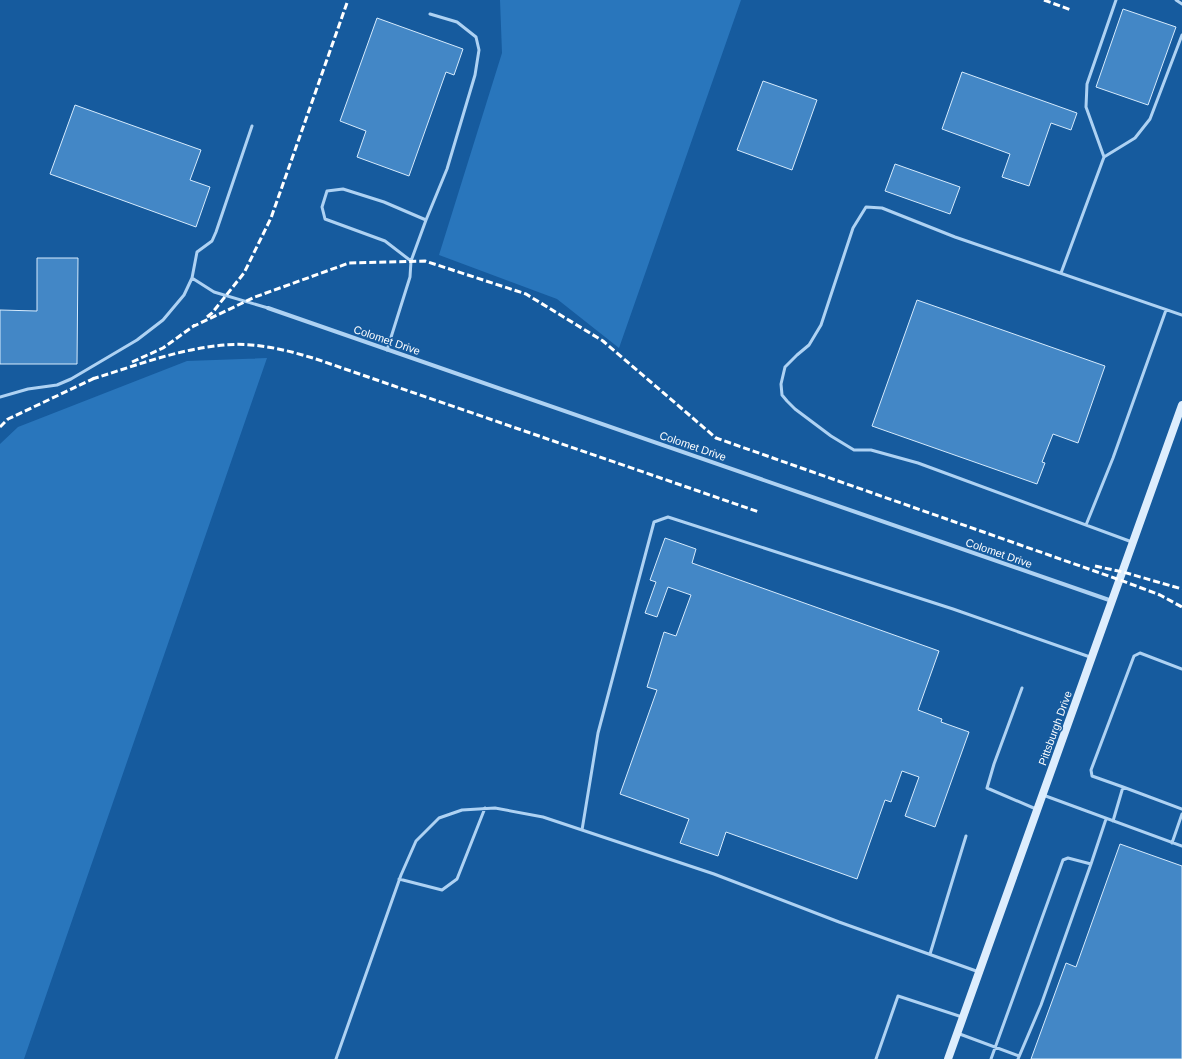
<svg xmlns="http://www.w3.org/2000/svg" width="1182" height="1059" viewBox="0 0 1182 1059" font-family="Helvetica,sans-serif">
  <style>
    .green { fill: #2976bc }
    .building { fill: #4387c6; stroke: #d6ebfd }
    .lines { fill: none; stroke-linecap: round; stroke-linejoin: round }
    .lane { stroke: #aed2f3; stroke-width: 3 }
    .street { stroke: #aed2f3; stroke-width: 4 }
    .secondary { stroke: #ddedfd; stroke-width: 8 }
    .rail { stroke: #fff; stroke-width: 3; stroke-dasharray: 7 3; stroke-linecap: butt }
    .labels { text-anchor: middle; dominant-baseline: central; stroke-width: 3; stroke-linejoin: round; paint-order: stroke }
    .street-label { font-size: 11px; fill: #fff; stroke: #165b9e }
  </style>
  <rect width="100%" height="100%" fill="#165b9e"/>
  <path class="green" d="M500,0H741L619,348L557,299L439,255L502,53Z
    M267,358L24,1059H0V444L18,427L187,361Z"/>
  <path class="building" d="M1123,9L1176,27L1148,105L1096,87Z
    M377,18L463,49L454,75L446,72L409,176L357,157L366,131L340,121Z
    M962,72L1077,113L1071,130L1051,123L1029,186L1002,177L1010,154L942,129Z
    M763,81L817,100L792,170L737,150Z
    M75,105L201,150L190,180L210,187L196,227L50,174Z
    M895,164L960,187L950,214L885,191Z
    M37,258H78L77,364H0V310L37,311Z
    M917,300L1105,366L1078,443L1053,434L1042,462L1045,463L1037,484L872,426Z
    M665,538L696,549L692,563L939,651L918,710L942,719L941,722L969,732L935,827L905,816L919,777L902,771L891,802L885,800L857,879L726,832L718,856L680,843L689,819L620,794L657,690L647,687L664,632L676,636L691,595L668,587L657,617L645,613L656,582L650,580Z
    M1120,844L1182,866V1059H1031L1066,963L1076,967Z"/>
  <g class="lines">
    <path class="lane" d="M1176,0L1182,4
      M1104,157L1135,138L1150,119L1182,35
      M426,220L447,169L475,75L479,50L476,37L457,22L430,14
      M1061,273L1104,157L1086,107L1087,84L1116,0
      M192,278L197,252L212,241L216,232L252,126
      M387,350L410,277L411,261L385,241L325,219L322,207L327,191L343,189L384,202L426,220L411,261
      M0,397L28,389L57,385L71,379L137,340L163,320L184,295L192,278L214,292L268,308
      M1086,525L1113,458L1166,310
      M1132,542L918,463L871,450H854L831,436L795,409L787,401L782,395L781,384L785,367L797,355L809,345L821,325L853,228L866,207L882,208L955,237L1182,315
      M1022,688L994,764L987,788L1036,809
      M1123,787L1182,809
      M1043,795L1182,846
      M1113,821L1123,787L1092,776L1091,770L1134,656L1140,653L1182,669
      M1172,843L1182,814
      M399,879L442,890L457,879L485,808
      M930,954L966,836
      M979,972L839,922L714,874L582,830L598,733L654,522L668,517L953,609L1090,657
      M957,1033L1019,1056
      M336,1059L401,875L416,841L439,818L462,810L495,808L543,817L582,830
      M876,1059L898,996L962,1017
      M991,1059L1063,860L1068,858L1091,864L1106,819
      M1018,1059L1041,1005L1091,864"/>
    <path class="street" d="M268,308L1112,601"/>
    <path class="secondary" d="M948,1059L1182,405"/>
    <path class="rail" d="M1044,0L1071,10
      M207,317L212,313L244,273L271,218L348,0
      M192,327L255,297L349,263L425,261L526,294L603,341L716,438L1120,580L1160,595L1182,607
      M132,362L163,348L195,325
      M92,379C135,366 178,349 224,345C255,342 287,350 316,359L759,512
      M0,427L8,419L97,377
      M1095,566L1123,572L1182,589"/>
  </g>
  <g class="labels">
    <g class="street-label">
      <text transform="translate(387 340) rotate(19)">Colomet Drive</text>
      <text transform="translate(693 446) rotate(19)">Colomet Drive</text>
      <text transform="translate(999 553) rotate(19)">Colomet Drive</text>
      <text transform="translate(1055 728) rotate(-70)">Pittsburgh Drive</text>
    </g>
  </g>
</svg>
